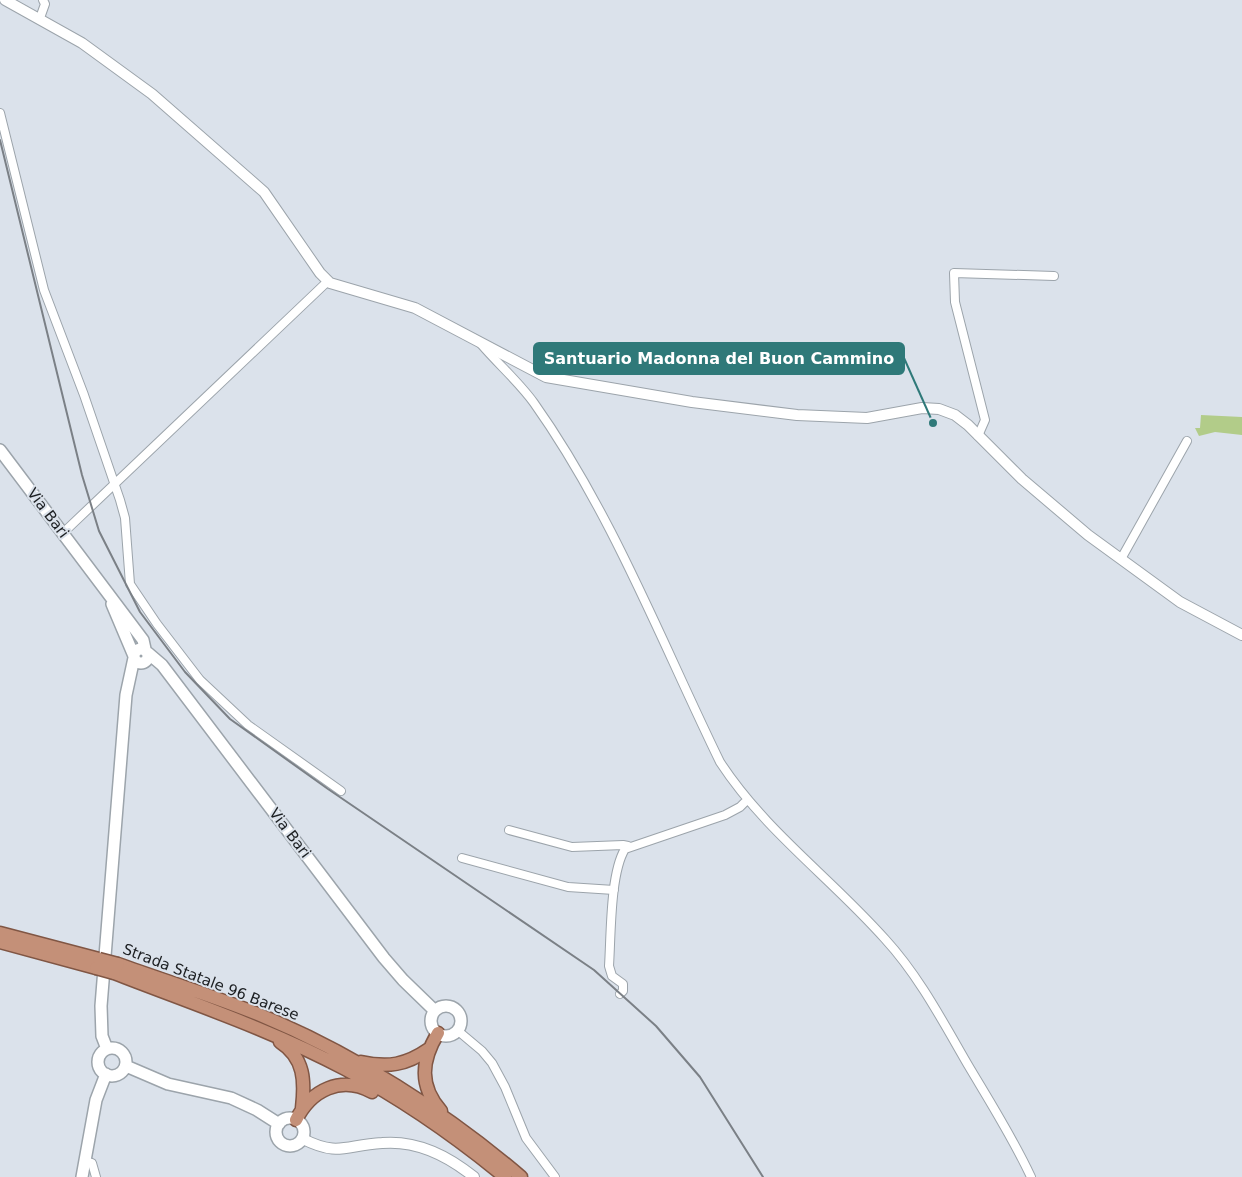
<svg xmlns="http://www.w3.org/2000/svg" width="1242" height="1177" viewBox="0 0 1242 1177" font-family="'DejaVu Sans',sans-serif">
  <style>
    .green { fill: #b2cc89 }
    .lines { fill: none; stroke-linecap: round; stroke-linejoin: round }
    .minor-casing { stroke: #9ca4ab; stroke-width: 10 }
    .tertiary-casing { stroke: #9ca4ab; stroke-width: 12 }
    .secondary-casing { stroke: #9ca4ab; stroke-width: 14 }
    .trunk-casing { stroke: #805644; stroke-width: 15 }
    .minor { stroke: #fff; stroke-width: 8 }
    .tertiary { stroke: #fff; stroke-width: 10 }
    .secondary { stroke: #fff; stroke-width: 11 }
    .trunk { stroke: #c49078; stroke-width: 12 }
    .rail { stroke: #7b8086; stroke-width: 2 }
    .trunk-bridge-casing { stroke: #805644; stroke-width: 15; stroke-linecap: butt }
    .trunk-bridge { stroke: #c49078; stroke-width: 12 }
    .labels { text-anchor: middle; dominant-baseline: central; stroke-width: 4; stroke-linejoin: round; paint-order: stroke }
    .street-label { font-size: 15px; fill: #1c1f22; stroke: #dbe2eb }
    .leader { fill: none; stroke: #2f7979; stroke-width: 2 }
    .callout-dot { fill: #2f7979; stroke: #dbe2eb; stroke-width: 2 }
    .callout { fill: #2f7979; stroke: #2f7979; stroke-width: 2 }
    .callout-label { font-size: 16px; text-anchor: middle; font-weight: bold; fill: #fff }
  </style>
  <rect width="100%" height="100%" fill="#dbe2eb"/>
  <path class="green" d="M1201,415L1242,417V435L1215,432L1199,436L1195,428H1200Z"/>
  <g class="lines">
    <defs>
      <path id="minor" d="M40,18L45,4L43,0
        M0,113L44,290L84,395L120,500L125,518L130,584L157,624L200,680L248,725L341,791
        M481,344C498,364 519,382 534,403C612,513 661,641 720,762C765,831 831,878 885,939C919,976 943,1022 968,1065C990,1102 1013,1138 1031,1177
        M978,436L985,420L955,302L954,273L1054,276
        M63,533L328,281
        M1121,559L1187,441
        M509,830L572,847L623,845L628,846
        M462,858L568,887L614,890
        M620,994L623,991V984L612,976L609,966C611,936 610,873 625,849L725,815L740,807L747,800
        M457,1030L482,1051L492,1063L505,1087L526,1138L555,1177
        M85,1161L92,1163L96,1177"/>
      <path id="tertiary" d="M5,0L82,43L152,94L264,192L320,273L330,283L415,308L546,377L692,402L797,415L867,418L922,408L939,409L955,415L968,425L1022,479L1088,535L1180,602L1242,635
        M303,1139C339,1157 345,1145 382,1143C417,1140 447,1155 474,1177"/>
      <path id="secondary" d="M0,450L128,620L143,640L145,649
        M112,604L134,656
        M134 656a7 7 0 1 1 14 0a7 7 0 1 1-14 0Z
        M148,653L162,665L384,958L403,980L435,1011
        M431 1021a15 15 0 1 1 30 0a15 15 0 1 1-30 0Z
        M98 1062a14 14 0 1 1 28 0a14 14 0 1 1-28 0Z
        M107,1049L102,1036L101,1006L126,695L134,658
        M126,1066L168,1084L231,1098L257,1110L279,1124
        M276 1132a14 14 0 1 1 28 0a14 14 0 1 1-28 0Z
        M82,1177L96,1100L106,1074"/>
      <path id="trunk" d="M0,933L99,959
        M0,942L96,968
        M118,964C165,981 214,996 260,1015C352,1053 445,1112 521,1177
        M114,973C191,1003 272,1030 345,1069C402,1099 455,1136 505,1177
        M438,1033C421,1061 419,1086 441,1111
        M280,1042C305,1058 305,1082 302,1108
        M361,1062C388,1068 406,1065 429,1049
        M296,1120C311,1090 341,1075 372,1092"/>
    </defs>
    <use href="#minor" class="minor-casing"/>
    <use href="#tertiary" class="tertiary-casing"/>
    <use href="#secondary" class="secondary-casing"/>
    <use href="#trunk" class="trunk-casing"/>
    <use href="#minor" class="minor"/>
    <use href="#tertiary" class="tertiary"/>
    <use href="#secondary" class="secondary"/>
    <use href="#trunk" class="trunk"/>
    <path class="rail" d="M0,140L82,475L99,531L140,612L185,672L230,719L328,789L594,970L656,1026L700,1077L763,1177"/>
    <defs>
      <path id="trunk-bridge" d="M99,959L118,964
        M96,968L114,973"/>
    </defs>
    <use href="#trunk-bridge" class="trunk-bridge-casing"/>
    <use href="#trunk-bridge" class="trunk-bridge"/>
  </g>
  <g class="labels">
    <g class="street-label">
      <text transform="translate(48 513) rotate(53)">Via Bari</text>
      <text transform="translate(290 833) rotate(53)">Via Bari</text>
      <text transform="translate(211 982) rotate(21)">Strada Statale 96 Barese</text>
    </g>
  </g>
  <path class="leader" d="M933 423L904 358"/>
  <circle class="callout-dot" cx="933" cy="423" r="5"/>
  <rect class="callout" x="534" y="343" width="370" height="31" rx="5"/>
  <g class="callout-label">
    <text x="719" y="364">Santuario Madonna del Buon Cammino</text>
  </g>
</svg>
